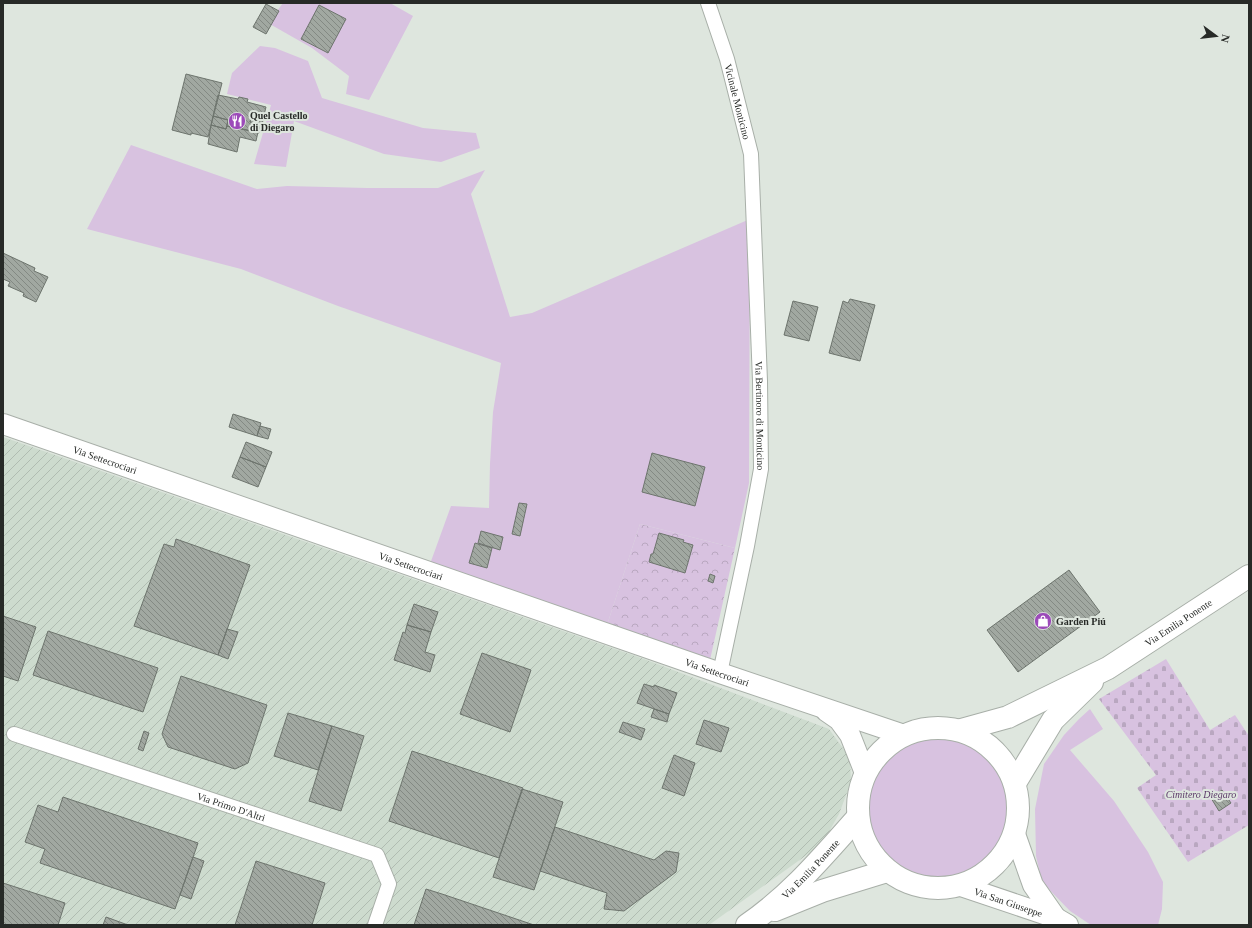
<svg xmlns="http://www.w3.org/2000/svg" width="1252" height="928" viewBox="0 0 1252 928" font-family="'Times New Roman',serif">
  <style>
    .industrial { fill: url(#industrial-furrows) }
    .green { fill: #d8c2e0 }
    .forest { fill: url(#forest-crowns) }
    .cemetery { fill: url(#cemetery-stones) }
    .building { fill: url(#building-back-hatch); stroke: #6d746d }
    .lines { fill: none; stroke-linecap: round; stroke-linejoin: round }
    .minor-casing { stroke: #a8afa8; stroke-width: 16 }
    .secondary-casing { stroke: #a8afa8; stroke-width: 22 }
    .primary-casing { stroke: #a8afa8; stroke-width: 24 }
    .minor { stroke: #fff; stroke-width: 14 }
    .secondary { stroke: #fff; stroke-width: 20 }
    .primary { stroke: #fff; stroke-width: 22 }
    .labels { text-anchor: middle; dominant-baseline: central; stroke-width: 4; stroke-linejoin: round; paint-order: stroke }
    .street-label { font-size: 10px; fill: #272a27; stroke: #dee6de }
    .poi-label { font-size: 10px; font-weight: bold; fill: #272a27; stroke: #dee6de; text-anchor: start }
    .park-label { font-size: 10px; font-style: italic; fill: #5c3969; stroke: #dee6de }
  </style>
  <defs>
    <pattern id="industrial-furrows" width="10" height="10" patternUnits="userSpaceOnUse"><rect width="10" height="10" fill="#cddbce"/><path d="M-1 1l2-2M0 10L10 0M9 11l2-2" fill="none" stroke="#b0bcb1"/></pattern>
    <pattern id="forest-crowns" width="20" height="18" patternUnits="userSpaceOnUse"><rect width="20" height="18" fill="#d8c2e0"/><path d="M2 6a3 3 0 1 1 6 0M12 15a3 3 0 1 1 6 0" fill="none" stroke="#b9a7c0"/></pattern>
    <pattern id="cemetery-stones" width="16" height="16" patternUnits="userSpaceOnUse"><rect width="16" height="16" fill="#d8c2e0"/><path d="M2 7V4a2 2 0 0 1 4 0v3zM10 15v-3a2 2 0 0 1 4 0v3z" fill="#b9a7c0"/></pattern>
    <pattern id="building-back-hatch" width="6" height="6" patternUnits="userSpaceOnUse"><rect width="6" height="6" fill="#a1a8a1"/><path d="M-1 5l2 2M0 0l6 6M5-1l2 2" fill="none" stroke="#838983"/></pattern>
  </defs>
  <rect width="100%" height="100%" fill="#dee6de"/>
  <path class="industrial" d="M3,437L644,659L829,729L850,758L851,782L839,814L822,844L709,925H3Z"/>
  <path class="green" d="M283,3H390L413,16L369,100L346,94L349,76L312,48L268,23Z
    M260,46L275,48L308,61L322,98L423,128L476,133L480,148L441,162L384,154L294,121L286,167L254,164L271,105L227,94L232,73Z
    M131,145L257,189L287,186L367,188H438L485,170L471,194L510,317L532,313L750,219L749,483L735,548L640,524L607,625L430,564L451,506L489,508L490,464L493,412L501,363L338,306L241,269L87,229Z
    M1090,709L1103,729L1070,750L1114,801L1148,852L1163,882L1162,909L1158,925H1091L1070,911L1042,882L1036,856L1035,809L1044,764L1064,735L1079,719Z
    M869 808a69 69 0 1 1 138 0a69 69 0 1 1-138 0Z"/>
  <path class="forest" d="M640,524L735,548L710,660L607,625Z"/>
  <path class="cemetery" d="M1166,659L1210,730L1235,715L1249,736V825L1188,862L1137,788L1156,775L1099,699Z"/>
  <path class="building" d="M266,4L279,11L266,34L253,27Z
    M319,5L346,19L328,53L301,39Z
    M186,74L222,83L208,137L191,133V135L172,130Z
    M218,95L238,99L239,97L248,99L247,102L266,107L264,115L253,112L250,122L261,125L259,133L227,126L228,120L213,116Z
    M253,112L264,115L262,125L250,122Z
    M213,116L228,120L226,129L211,125Z
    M211,125L226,129L227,126L258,132L256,141L240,137L237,152L208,144Z
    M3,253L35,268L34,271L48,277L36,302L23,296L24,293L8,286L10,282L3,279Z
    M850,299L875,305L860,361L829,353L843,301L848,303Z
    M793,301L818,307L809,341L784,335Z
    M233,414L261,423L257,436L229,427Z
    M260,426L271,429L268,439L257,436Z
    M246,442L272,452L266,467L240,457Z
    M652,453L705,467L695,506L642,492Z
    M240,457L266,467L258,487L232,477Z
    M519,503L527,504L520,536L512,534Z
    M481,531L503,537L500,550L478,543Z
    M659,533L684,540L683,542L693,545L685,573L649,562L651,554H653Z
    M176,539L250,565L218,655L134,626L164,544L174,547Z
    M475,543L492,548L487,568L469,563Z
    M1069,570L1100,612L1018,672L987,630Z
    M710,574L715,576L713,583L708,581Z
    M414,604L438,612L431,632L407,625Z
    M3,616L36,627L18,681L3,676Z
    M407,625L431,632L425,652L435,655L430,672L394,660L403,632L405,633Z
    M227,629L238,632L228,659L218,655Z
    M48,631L158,668L143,712L33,675Z
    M482,653L531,670L510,732L460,714Z
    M181,676L267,705L248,763L235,769L168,747L162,734Z
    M644,684L654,687V685L677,693L669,714L637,703Z
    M654,709L669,714L667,722L651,717Z
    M288,713L332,726L318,770L274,756Z
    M704,720L729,728L721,752L696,744Z
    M623,722L645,729L641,740L619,732Z
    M332,726L364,736L341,811L309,801Z
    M144,731L149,733L143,751L138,749Z
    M412,751L523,788L499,858L389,821Z
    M674,755L695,763L684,796L662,788Z
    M522,789L563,802L534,890L493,877Z
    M1222,790L1231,803L1219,811L1211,798Z
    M63,797L198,843L175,909L40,863L45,849L25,842L38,805L58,812Z
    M555,827L654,860L666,851L679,853L676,872L624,911L604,909L607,893L540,871Z
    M193,857L204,861L191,899L180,895Z
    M256,861L325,883L312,925H235Z
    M3,883L65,903L58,925H3Z
    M426,889L442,894L534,925H414Z
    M106,917L128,925H103Z"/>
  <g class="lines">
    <defs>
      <g id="minor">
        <path id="s1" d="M708,3L727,59L751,154L760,381L761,469L747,546L720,673"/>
        <path id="s2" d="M14,734L377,855L389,884L375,925"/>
      </g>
      <g id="secondary">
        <path id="s3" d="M3,424L720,673L904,735"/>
        <path d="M826,711L839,720L850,735L865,773"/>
        <path d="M1015,834L1033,885L1056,918"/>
        <path id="s4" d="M961,886L1056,918L1068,925"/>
      </g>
      <g id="primary">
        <circle cx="938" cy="808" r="80"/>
        <path id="s5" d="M961,730L1008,717L1108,668L1249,576"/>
        <path d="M1015,783L1053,720L1092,682"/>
        <path d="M775,910L822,891L887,871"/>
        <path id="s6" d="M747,925C790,896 824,855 858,817"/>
      </g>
    </defs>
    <use href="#minor" class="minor-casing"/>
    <use href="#secondary" class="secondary-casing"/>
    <use href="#primary" class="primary-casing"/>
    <use href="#minor" class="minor"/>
    <use href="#secondary" class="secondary"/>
    <use href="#primary" class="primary"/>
  </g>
  <defs>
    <symbol id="restaurant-disc" viewBox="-11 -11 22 22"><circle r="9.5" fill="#9c4ab9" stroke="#dee6de"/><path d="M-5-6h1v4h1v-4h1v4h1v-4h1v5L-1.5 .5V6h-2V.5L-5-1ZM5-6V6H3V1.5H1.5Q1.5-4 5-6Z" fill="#fff"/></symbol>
    <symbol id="shop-disc" viewBox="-11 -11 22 22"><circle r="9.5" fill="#9c4ab9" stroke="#dee6de"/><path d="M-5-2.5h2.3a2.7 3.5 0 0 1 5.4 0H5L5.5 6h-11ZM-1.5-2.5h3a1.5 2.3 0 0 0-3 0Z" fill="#fff"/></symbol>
  </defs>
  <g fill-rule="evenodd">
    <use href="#restaurant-disc" x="227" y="111" width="20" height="20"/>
    <use href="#shop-disc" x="1033" y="611" width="20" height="20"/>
  </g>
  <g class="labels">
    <g class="street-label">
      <text stroke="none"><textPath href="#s1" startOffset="103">Vicinale Monticino</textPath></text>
      <text stroke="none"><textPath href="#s1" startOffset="419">Via Bertinoro di Monticino</textPath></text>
      <text stroke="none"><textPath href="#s3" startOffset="108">Via Settecrociari</textPath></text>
      <text stroke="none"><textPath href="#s3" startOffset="432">Via Settecrociari</textPath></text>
      <text stroke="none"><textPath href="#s5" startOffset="244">Via Emilia Ponente</textPath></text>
      <text stroke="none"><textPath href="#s3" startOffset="756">Via Settecrociari</textPath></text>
      <text stroke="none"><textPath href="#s2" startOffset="229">Via Primo D'Altri</textPath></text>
      <text stroke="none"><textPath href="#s6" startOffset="85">Via Emilia Ponente</textPath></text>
      <text stroke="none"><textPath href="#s4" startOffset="50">Via San Giuseppe</textPath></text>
    </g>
    <g class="poi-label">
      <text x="250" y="115">Quel Castello<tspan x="250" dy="12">di Diegaro</tspan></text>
      <text x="1056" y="621">Garden Piú</text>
    </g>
    <g class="park-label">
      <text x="1201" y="794">Cimitero Diegaro</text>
    </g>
  </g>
  <rect width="1252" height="928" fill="none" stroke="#272a27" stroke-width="8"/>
  <g transform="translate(1216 36) rotate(105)" stroke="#dee6de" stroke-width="3" paint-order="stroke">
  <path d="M0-3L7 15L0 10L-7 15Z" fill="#272a27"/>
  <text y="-6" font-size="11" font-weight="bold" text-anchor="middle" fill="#272a27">N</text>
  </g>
</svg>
